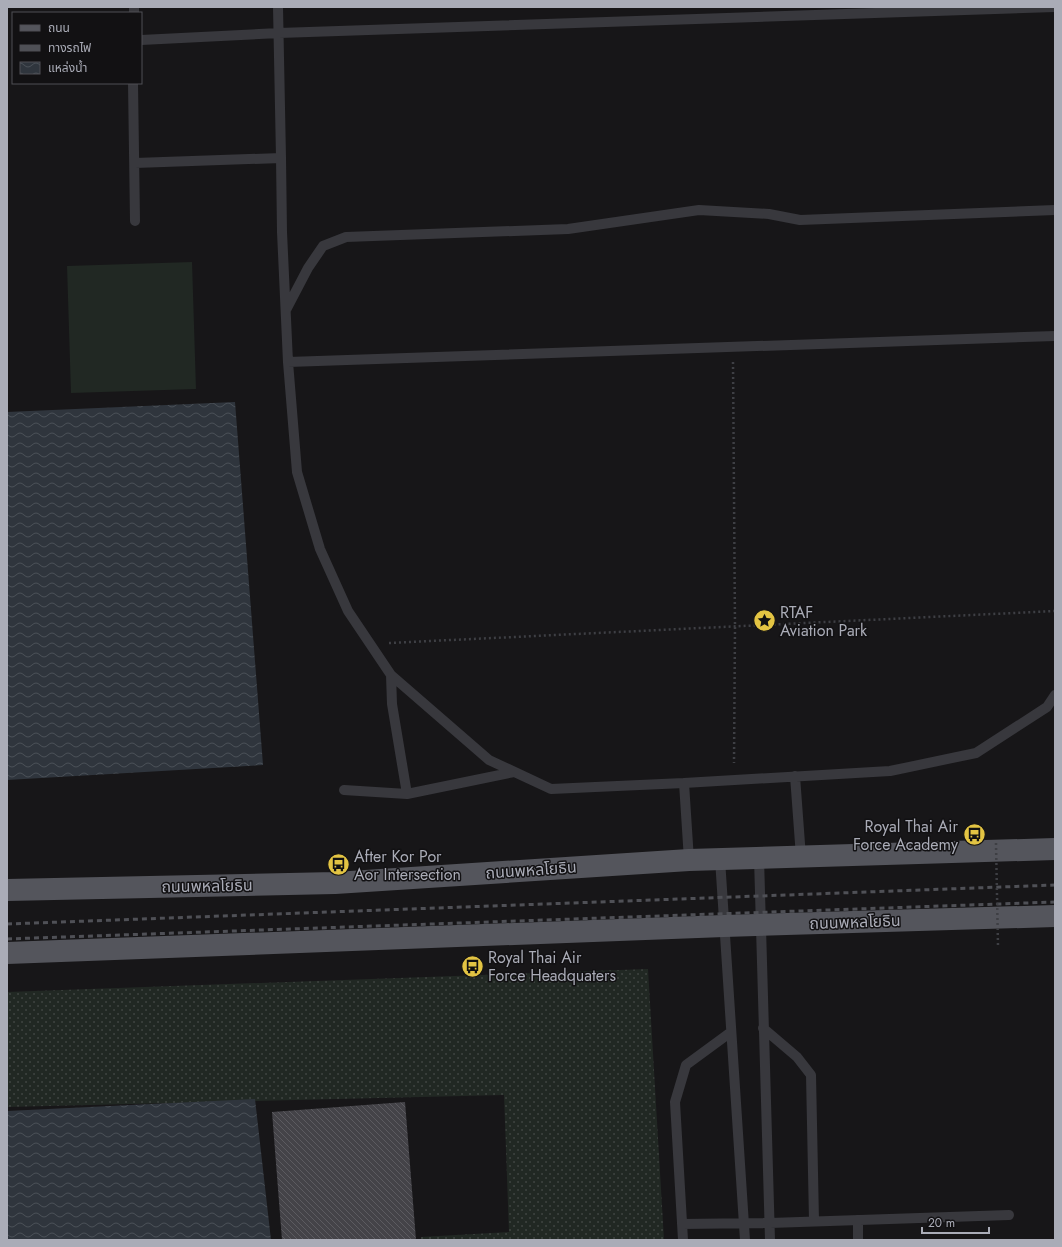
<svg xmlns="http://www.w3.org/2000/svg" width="1062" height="1247" viewBox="0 0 1062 1247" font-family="Jost,'Noto Sans Thai',sans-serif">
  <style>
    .garden { fill: url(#garden-dots) }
    .pitch { fill: #212823 }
    .water { fill: url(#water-waves) }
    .building { fill: url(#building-back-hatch) }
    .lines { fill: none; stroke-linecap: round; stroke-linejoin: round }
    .path { stroke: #3e3f44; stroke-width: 2.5; stroke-dasharray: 2 3; stroke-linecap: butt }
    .service { stroke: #38383d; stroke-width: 10 }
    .primary { stroke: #54555c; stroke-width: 22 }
    .rail { stroke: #4f5056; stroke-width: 3; stroke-dasharray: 5 4; stroke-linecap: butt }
    .path-bridge { stroke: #3e3f44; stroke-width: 2.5; stroke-dasharray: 2 3; stroke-linecap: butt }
    .labels { text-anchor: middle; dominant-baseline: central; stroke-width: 3; stroke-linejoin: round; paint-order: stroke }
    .poi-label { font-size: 16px; fill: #aaacb7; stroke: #121113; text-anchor: start }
    .street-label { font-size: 16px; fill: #aaacb7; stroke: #121113 }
  </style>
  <defs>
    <pattern id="garden-dots" width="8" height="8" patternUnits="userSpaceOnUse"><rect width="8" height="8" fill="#212823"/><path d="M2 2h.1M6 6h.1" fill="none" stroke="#3f4441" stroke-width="1.8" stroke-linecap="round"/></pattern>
    <pattern id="water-waves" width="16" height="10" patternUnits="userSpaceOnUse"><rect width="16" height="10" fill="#2f353d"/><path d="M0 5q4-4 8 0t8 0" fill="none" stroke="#4a5057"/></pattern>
    <pattern id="building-back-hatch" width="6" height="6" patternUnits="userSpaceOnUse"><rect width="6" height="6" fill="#444348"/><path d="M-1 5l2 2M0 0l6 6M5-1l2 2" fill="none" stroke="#5c5b60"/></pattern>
  </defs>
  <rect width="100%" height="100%" fill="#171618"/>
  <path class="garden" d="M648,969L664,1240H421V1237L509,1232L504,1095L7,1107V992Z"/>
  <path class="pitch" d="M192,262L196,389L71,393L67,266Z"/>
  <path class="water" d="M235,402L263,765L7,780V412Z
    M255,1099L271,1240H7V1111Z"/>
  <path class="building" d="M405,1102L416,1240H282L272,1112Z"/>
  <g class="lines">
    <path class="path" d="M733,362L735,627L734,763
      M389,643L1055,611"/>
    <path class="service" d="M278,7L281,158L282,232L288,362L297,472L320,549L348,611L391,675L489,760L551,789L684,783L890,771L976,753L1047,707L1055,695
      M134,13V7
      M141,40L279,33L1055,7
      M133,83L135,221
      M135,163L281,158
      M286,310L308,268L323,246L346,237L568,229L699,210L769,214L800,220L1055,210
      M288,362L1055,336
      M391,675L392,704L407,794
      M795,776L801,857
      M684,783L689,860
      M344,790L407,794L514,772
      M759,858L770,1240
      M720,859L745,1240
      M763,1028L797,1057L811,1075L814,1221
      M858,1220V1240
      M682,1224L770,1223L1009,1215
      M683,1240L675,1102L686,1065L731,1032"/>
    <path class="primary" d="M7,890L335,883L689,860L1055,849
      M7,953L724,926L1055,916"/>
    <path class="rail" d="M7,924L1055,885
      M7,939L1055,902"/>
    <path class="path-bridge" d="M996,843L998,946"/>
  </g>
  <defs>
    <symbol id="sight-disc" viewBox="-11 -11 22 22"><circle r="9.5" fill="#e3c443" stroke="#121113"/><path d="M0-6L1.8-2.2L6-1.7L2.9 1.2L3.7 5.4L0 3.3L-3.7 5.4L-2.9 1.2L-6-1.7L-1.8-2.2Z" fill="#111"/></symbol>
    <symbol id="bus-disc" viewBox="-11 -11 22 22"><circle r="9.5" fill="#e3c443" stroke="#121113"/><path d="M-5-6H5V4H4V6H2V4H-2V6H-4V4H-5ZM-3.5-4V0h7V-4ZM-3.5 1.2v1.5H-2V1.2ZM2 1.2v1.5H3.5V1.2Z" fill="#111"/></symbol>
  </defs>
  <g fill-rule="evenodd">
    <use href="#sight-disc" x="752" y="608" width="25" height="25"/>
    <use href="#bus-disc" x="962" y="822" width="25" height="25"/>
    <use href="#bus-disc" x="326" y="852" width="25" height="25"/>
    <use href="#bus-disc" x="460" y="954" width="25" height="25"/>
  </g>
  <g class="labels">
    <g class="poi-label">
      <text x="780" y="612">RTAF<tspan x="780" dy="18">Aviation Park</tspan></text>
      <text x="958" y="826" text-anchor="end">Royal Thai Air<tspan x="958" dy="18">Force Academy</tspan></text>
      <text x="354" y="856">After Kor Por<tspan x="354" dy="18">Aor Intersection</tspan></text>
      <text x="488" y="957">Royal Thai Air<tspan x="488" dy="18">Force Headquaters</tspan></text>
    </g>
    <g class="street-label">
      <text transform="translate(531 870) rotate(-4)">ถนนพหลโยธิน</text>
      <text transform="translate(207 886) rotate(-1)">ถนนพหลโยธิน</text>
      <text transform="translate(855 922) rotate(-2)">ถนนพหลโยธิน</text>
    </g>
  </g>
  <rect width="1062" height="1247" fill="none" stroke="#aaacb7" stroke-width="16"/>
  <rect x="12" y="12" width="130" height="72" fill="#121113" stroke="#4f4f55"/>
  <rect x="20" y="25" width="20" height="6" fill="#54555c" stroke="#4f4f55"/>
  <text x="48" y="32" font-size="12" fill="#aaacb7">ถนน</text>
  <rect x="20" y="45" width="20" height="6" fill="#4f5056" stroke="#4f4f55"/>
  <text x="48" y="52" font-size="12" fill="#aaacb7">ทางรถไฟ</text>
  <rect x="20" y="62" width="20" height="12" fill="url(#water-waves)" stroke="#4f4f55"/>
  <text x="48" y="72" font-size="12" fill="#aaacb7">แหล่งน้ำ</text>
  <path d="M922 1227v6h67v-6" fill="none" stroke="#aaacb7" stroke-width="2"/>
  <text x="928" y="1227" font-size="12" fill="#aaacb7" stroke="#121113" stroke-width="3" paint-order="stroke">20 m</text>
</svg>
